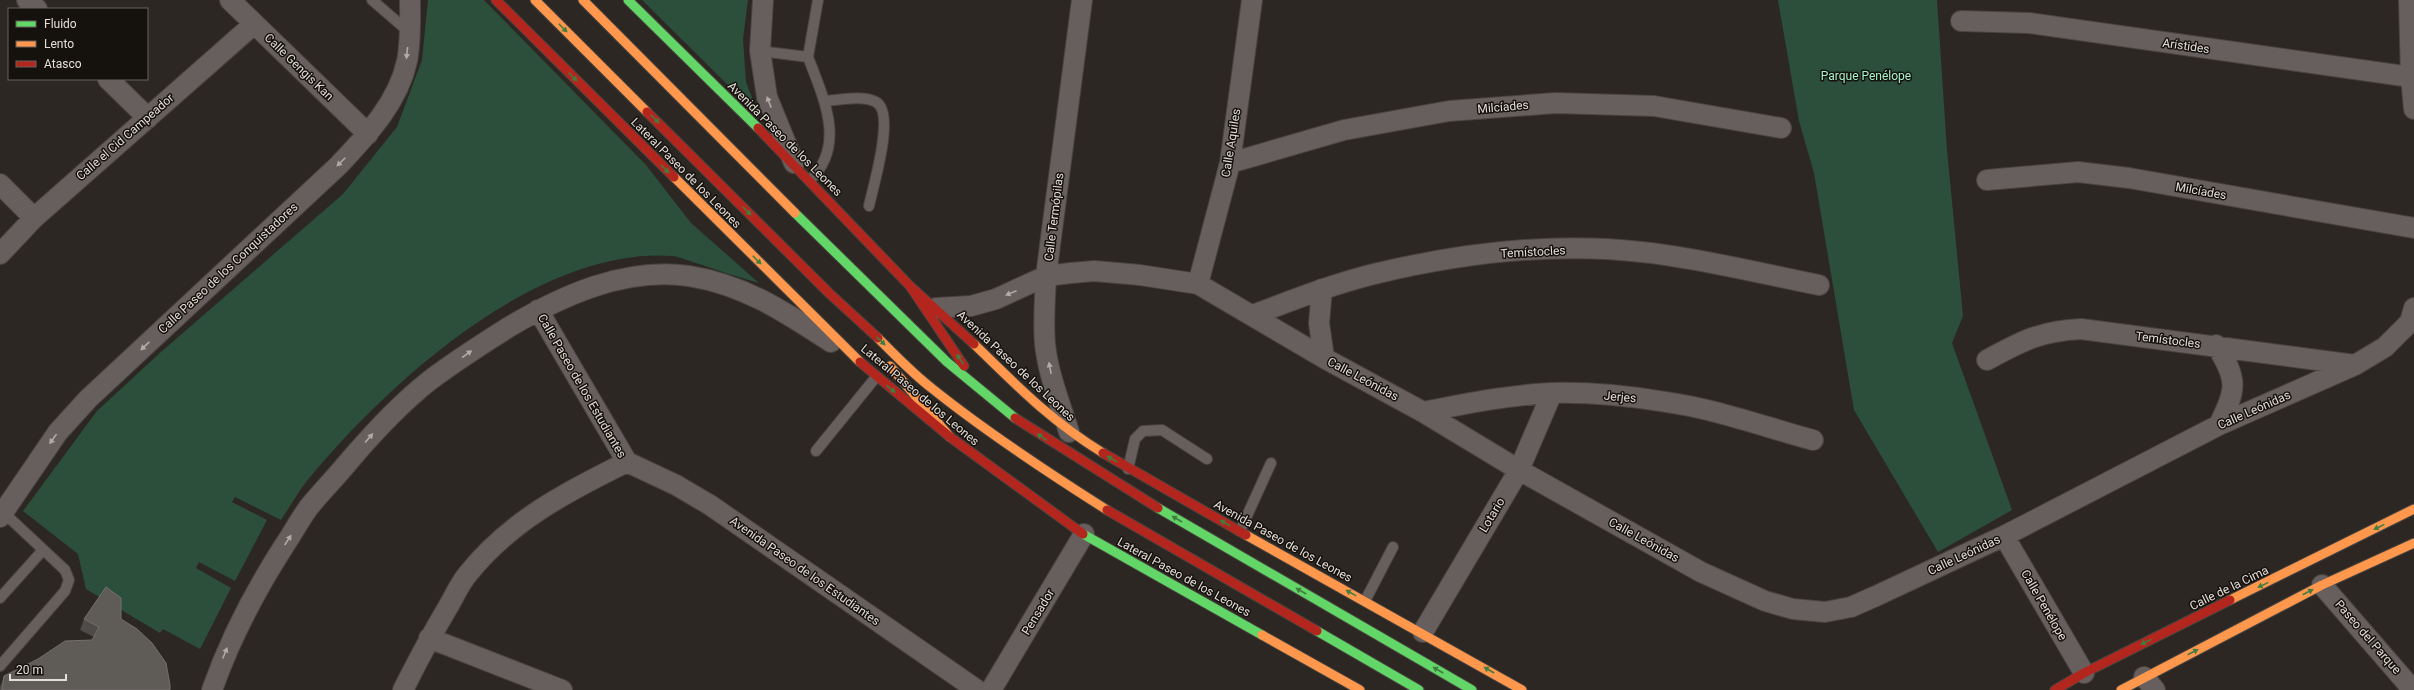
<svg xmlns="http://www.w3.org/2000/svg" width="2414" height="690" viewBox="0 0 2414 690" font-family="Roboto,sans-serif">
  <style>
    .green { fill: #2c4f3c }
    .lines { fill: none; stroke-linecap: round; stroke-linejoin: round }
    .lane-casing { stroke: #494440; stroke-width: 12 }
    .street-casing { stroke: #494440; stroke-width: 22 }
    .fast-casing { stroke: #494440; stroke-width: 11 }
    .slow-casing { stroke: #494440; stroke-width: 11 }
    .jam-casing { stroke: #494440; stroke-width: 11 }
    .lane { stroke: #675f5e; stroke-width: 10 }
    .street { stroke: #675f5e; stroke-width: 20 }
    .fast { stroke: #63d668; stroke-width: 9 }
    .slow { stroke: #ff974d; stroke-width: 9 }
    .jam { stroke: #b3261e; stroke-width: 9 }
    .wall { fill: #4f4b48 }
    .building { fill: #5f5b57; stroke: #746f6c }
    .oneway { fill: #407d3f }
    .oneway2 { fill: #b2aba7 }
    .labels { text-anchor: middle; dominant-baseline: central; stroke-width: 3; stroke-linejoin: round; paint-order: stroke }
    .street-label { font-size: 12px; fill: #e4ded8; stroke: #15110d }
    .park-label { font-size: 12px; fill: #a6f3c9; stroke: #15110d }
  </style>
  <rect width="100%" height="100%" fill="#2c2722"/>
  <path class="green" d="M428,0H484L646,165L691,223L759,283C739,277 719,271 699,264C691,262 681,257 673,256C537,246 386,384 306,482C297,494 289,508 281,520L235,497L232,502L267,520L235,581L199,562L196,568L231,588L200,649L163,629L160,633L86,589L78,554L23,511L97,411L161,352L343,194L397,127L422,60Z
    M642,0H748L743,39L746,82L759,116Z
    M1778,0H1937L1947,150L1963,316L1952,343L2012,510L1938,552L1854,410L1814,173L1799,121Z"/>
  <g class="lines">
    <defs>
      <path id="lane" d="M372,0L409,32
        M760,51L808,57C823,97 847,145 810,180
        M808,57L818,0
        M825,101C839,100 863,95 876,102C896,113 873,186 869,206
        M816,451L876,377
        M1128,469L1135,439L1143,431L1162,430L1207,459
        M1240,531L1271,463
        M0,598L43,550
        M1365,601L1393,547
        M0,666L65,591L69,580L65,570L3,512"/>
      <path id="street" d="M27,0L37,9
        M230,0L368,134
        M763,0L760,51L767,97L794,163
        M2409,0L2411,77L2414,109
        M1961,21L2029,23L2411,77
        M108,79L148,118
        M1230,163L1344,130L1449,111L1556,103L1654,106L1781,128
        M1987,180L2078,172L2129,178L2414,228
        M0,184L34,218
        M0,254L34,218L254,24
        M1198,284L1230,163L1252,0
        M1322,289L1319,323L1324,358
        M936,308L971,306L996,299L1046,276L1071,273L1094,271L1140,275L1198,284L1324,358L1423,412L1519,470L1701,572L1765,601L1793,609L1825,612L1851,607L1876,596L2004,536L2219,425L2355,365L2385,347L2410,322L2414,308
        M538,310L627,462
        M1253,315C1293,300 1333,284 1374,274C1449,256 1530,245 1607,249C1679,253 1749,271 1819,285
        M2216,345C2239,381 2236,389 2219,425
        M1987,360C2022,341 2040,331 2081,329L2355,365
        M1423,412C1465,404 1508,395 1552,393C1589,392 1629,396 1666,402C1716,409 1765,427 1813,440
        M1069,432C1060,403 1048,374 1045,344C1043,321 1045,299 1046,276L1082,0
        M627,462L676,485L710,505L977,690
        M0,517L58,432L88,399L339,165C367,135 398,103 407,61C411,41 410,20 410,0
        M2004,536L2084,673
        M2322,585L2413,690
        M1423,632L1519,470L1552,393
        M429,638L562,690
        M2144,677L2155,690
        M212,690C230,639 255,591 284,546C293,533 300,519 309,507C322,491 337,476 350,460C374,432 400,404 429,381C455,361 482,344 509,327C563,295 625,267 689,276C745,285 785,312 831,342
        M403,690C417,662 432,634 448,607C454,597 459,585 467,575C510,521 566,492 627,462
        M991,690L1084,534"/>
      <path id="fast" d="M628,0L758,128
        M795,213L947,362L1015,418
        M1158,508L1472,690
        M1083,534L1262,635
        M1317,631L1419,690"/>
      <path id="slow" d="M535,0L647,112
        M583,0L795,213
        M674,177L860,362
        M878,338C896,356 914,375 934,390C989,434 1047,472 1107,510
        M974,344C1017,386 1051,421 1103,453
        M890,366L950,437
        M1246,535L1522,690
        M2230,600L2414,509
        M1262,635L1360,690
        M2121,690L2322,585L2414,543"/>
      <path id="jam" d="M496,0L674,177
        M647,112L829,293L878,338
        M758,128L910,286L974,344
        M910,286L964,366
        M860,362L950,437L1083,534
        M1015,418L1158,508
        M1103,453L1246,535
        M1107,510L1317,631
        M2055,690L2084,673L2230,600"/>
    </defs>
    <use href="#lane" class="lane-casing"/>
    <use href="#street" class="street-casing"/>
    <use href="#fast" class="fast-casing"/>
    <use href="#slow" class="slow-casing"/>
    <use href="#jam" class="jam-casing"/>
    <use href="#lane" class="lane"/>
    <use href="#street" class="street"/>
    <use href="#fast" class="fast"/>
    <use href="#slow" class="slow"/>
    <use href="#jam" class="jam"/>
  </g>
  <path class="wall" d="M84,619H121L170,690H0V687L4,676L92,640L94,637L80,630Z"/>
  <path class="building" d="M106,587L121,598V619L137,629L152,643L166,663L170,685V690H2L4,676L38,659L65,641L92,640L99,627L84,619Z"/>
  <defs><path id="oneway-solid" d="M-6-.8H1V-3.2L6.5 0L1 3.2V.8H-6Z"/></defs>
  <g class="oneway">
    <use href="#oneway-solid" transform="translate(563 28) rotate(45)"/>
    <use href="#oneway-solid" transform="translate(573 77) rotate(45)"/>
    <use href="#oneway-solid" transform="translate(655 119) rotate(45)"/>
    <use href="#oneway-solid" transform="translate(665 169) rotate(45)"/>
    <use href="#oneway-solid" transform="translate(747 211) rotate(45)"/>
    <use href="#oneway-solid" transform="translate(757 260) rotate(45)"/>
    <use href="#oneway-solid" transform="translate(881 341) rotate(43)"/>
    <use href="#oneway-solid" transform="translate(960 359) rotate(-124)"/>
    <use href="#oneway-solid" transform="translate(891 389) rotate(39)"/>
    <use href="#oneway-solid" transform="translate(1042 437) rotate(-146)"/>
    <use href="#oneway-solid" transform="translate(1112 459) rotate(-150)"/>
    <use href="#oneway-solid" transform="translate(1177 519) rotate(-150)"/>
    <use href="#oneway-solid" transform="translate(1225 523) rotate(-151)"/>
    <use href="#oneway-solid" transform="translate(2379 527) rotate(154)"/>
    <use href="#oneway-solid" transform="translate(2263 585) rotate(154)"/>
    <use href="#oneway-solid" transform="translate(1301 591) rotate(-150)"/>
    <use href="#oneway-solid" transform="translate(2308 592) rotate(-27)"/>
    <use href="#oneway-solid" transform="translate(1351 593) rotate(-151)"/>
    <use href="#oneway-solid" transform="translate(2146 642) rotate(154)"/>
    <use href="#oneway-solid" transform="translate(2193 652) rotate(-27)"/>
    <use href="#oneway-solid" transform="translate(1438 670) rotate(-150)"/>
    <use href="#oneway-solid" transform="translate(1489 670) rotate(-150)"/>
  </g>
  <g class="oneway2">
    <use href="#oneway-solid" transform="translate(407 53) rotate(96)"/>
    <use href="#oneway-solid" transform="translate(769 102) rotate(-111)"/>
    <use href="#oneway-solid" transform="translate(341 162) rotate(135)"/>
    <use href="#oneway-solid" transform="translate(1011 293) rotate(158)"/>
    <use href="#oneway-solid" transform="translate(145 346) rotate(137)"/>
    <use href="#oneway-solid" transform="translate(467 354) rotate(-36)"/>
    <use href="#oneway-solid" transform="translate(1050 368) rotate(-101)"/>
    <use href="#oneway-solid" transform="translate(369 438) rotate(-49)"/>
    <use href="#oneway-solid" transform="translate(53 439) rotate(126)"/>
    <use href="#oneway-solid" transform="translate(288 540) rotate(-57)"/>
    <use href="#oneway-solid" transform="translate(225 653) rotate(-68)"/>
  </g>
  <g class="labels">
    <g class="street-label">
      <text transform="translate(2186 46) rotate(8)">Arístides</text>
      <text transform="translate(299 67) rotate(44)">Calle Gengis Kan</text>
      <text transform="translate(1503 107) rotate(-5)">Milcíades</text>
      <text transform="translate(125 137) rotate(-41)">Calle el Cid Campeador</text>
      <text transform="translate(785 139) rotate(45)">Avenida Paseo de los Leones</text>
      <text transform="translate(1231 143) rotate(-81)">Calle Aquiles</text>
      <text transform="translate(686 173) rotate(45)">Lateral Paseo de los Leones</text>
      <text transform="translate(2201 191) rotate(10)">Milcíades</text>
      <text transform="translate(1054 217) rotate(-83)">Calle Termópilas</text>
      <text transform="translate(1533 252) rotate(-3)">Temístocles</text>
      <text transform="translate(228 268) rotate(-43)">Calle Paseo de los Conquistadores</text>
      <text transform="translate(2168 340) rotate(7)">Temístocles</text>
      <text transform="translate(1016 366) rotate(43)">Avenida Paseo de los Leones</text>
      <text transform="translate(1363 379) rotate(28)">Calle Leónidas</text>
      <text transform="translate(582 386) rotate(60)">Calle Paseo de los Estudiantes</text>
      <text transform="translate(920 395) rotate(40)">Lateral Paseo de los Leones</text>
      <text transform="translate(1620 397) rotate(5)">Jerjes</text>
      <text transform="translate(2254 410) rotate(-24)">Calle Leónidas</text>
      <text transform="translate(1492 515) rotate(-59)">Lotario</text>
      <text transform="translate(1644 540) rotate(29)">Calle Leónidas</text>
      <text transform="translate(1283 541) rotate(29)">Avenida Paseo de los Leones</text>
      <text transform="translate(1964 555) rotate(-25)">Calle Leónidas</text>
      <text transform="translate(805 571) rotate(35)">Avenida Paseo de los Estudiantes</text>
      <text transform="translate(1184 577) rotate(29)">Lateral Paseo de los Leones</text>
      <text transform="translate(2229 588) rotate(-26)">Calle de la Cima</text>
      <text transform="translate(2044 605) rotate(60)">Calle Penélope</text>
      <text transform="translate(1038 612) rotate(-59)">Pensador</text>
      <text transform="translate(2368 637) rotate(49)">Paseo del Parque</text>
    </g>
    <g class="park-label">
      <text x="1866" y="76">Parque Penélope</text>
    </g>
  </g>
  <rect x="8" y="8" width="140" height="72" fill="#15110d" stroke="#68635e"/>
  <rect x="16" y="21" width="20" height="6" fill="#63d668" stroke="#68635e"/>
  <text x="44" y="28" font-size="12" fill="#e4ded8">Fluido</text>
  <rect x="16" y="41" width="20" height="6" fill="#ff974d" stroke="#68635e"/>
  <text x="44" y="48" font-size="12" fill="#e4ded8">Lento</text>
  <rect x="16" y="61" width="20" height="6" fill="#b3261e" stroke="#68635e"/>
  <text x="44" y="68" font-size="12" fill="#e4ded8">Atasco</text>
  <path d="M10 674v6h56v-6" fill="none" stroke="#e4ded8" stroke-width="2"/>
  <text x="16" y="674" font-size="12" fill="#e4ded8" stroke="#15110d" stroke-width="3" paint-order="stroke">20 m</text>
</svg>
